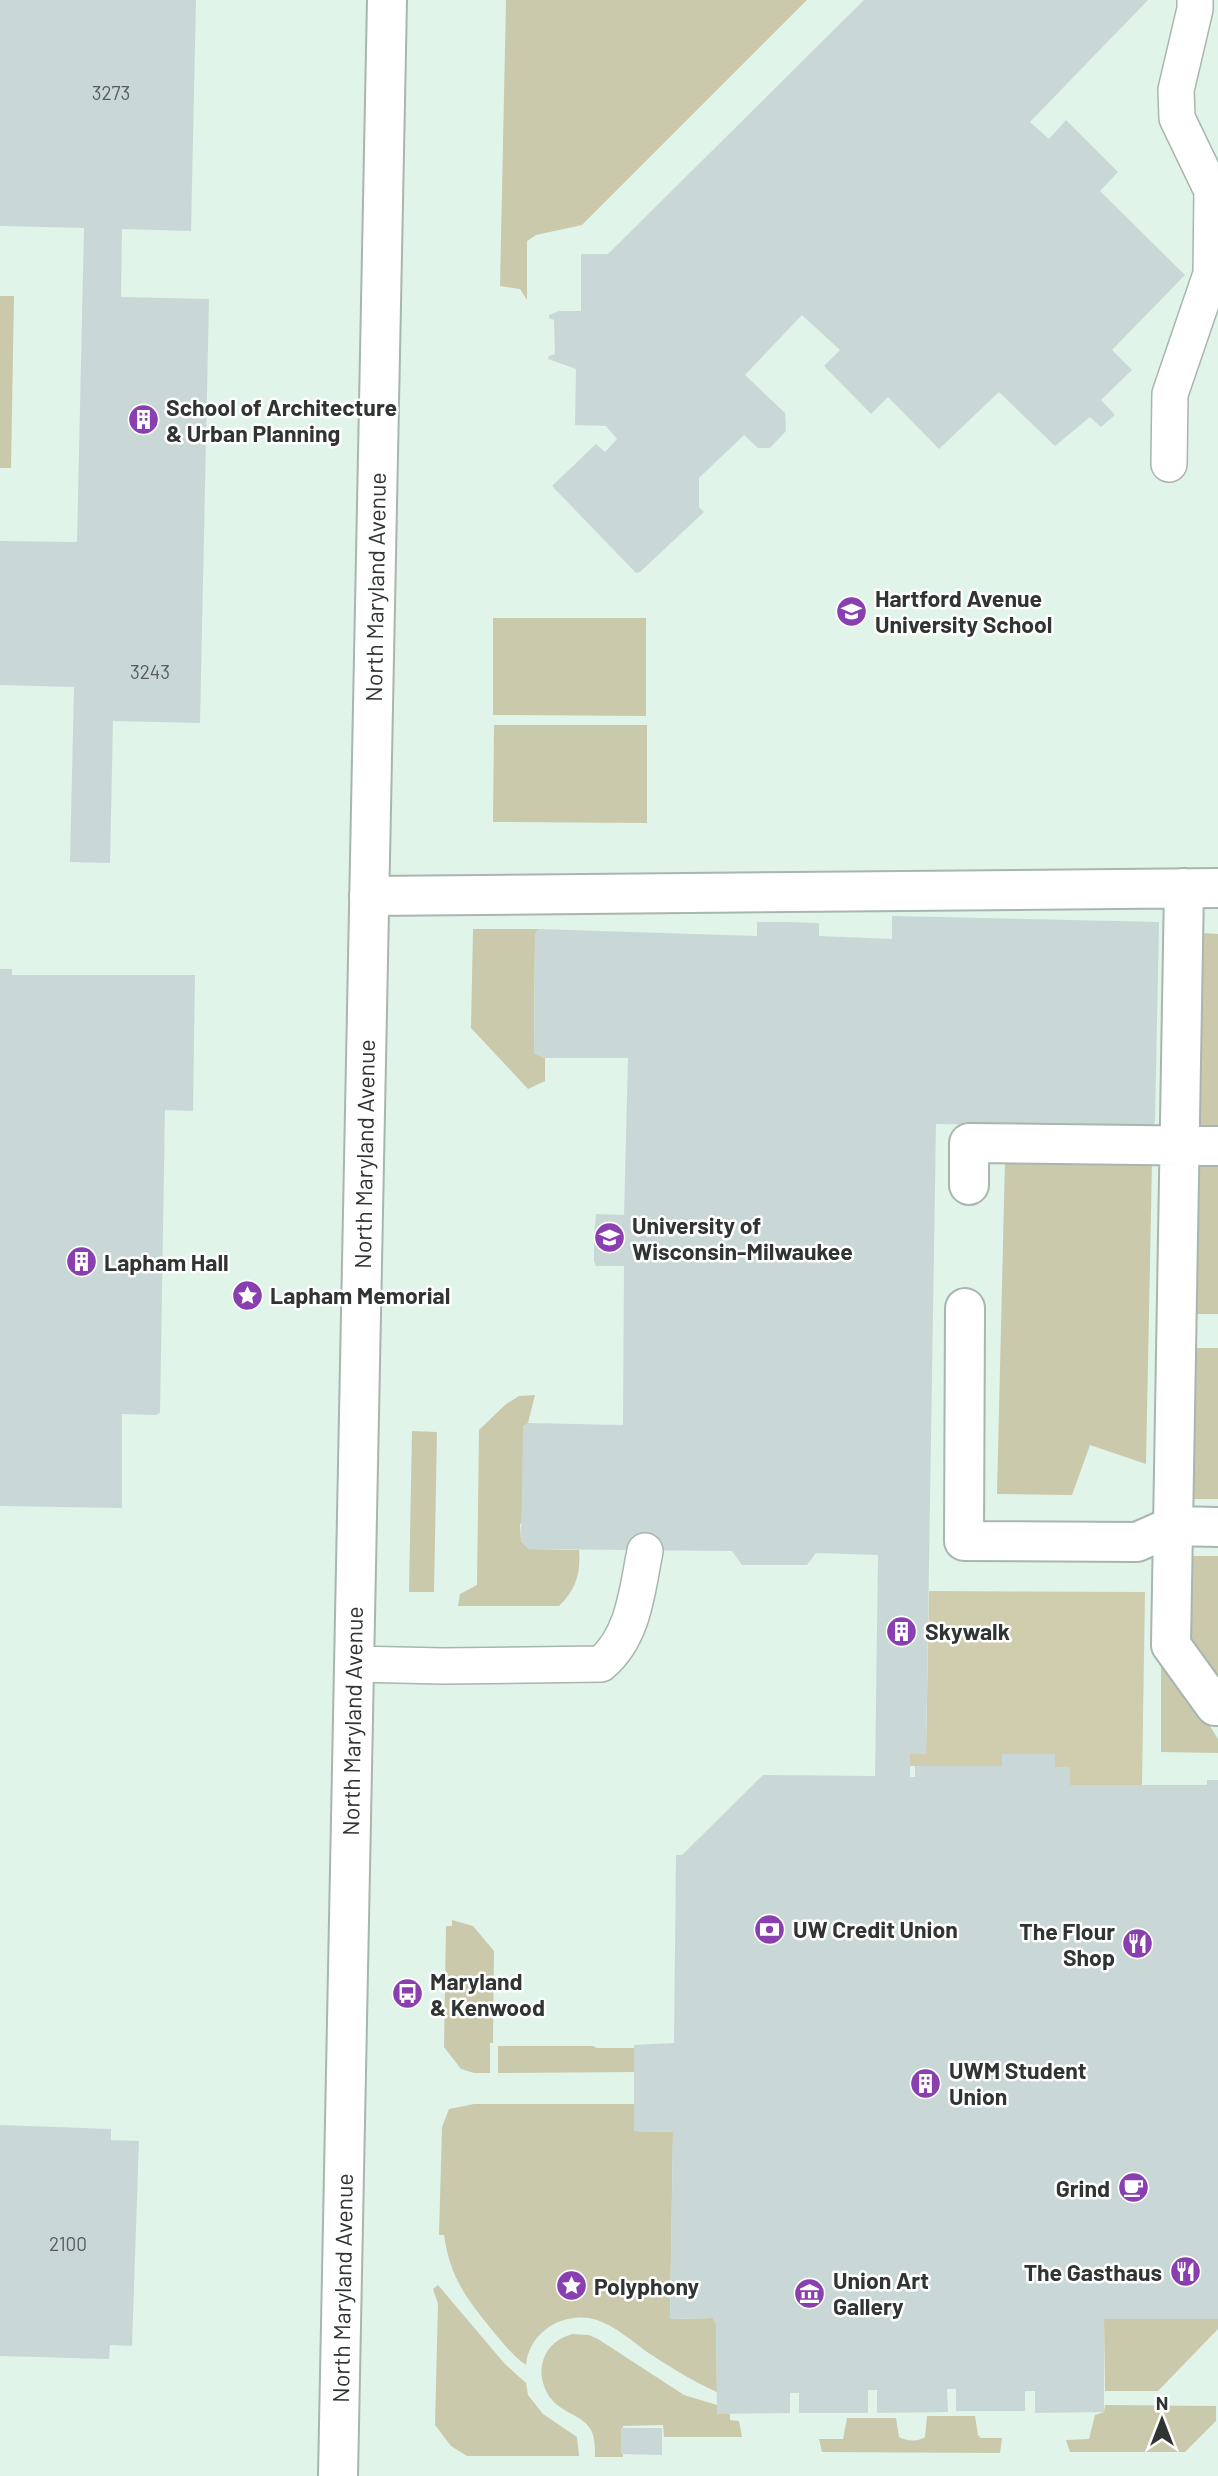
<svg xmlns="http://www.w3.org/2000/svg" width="1218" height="2476" viewBox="0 0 1218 2476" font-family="Barlow,sans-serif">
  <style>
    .built { fill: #e0f4ea }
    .green { fill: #cbc9ac }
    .forest { fill: #cfcdae }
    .building { fill: #c9d8d7 }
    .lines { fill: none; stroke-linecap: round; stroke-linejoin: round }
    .service-casing { stroke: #a9b5af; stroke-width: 38 }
    .pedestrian-casing { stroke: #a9b5af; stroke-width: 42 }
    .tertiary-casing { stroke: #a9b5af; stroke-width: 42 }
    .service { stroke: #fff; stroke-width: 35 }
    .pedestrian { stroke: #fff; stroke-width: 38 }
    .tertiary { stroke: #fff; stroke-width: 38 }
    .labels { text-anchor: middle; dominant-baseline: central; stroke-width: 5; stroke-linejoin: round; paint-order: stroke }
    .number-label { font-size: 19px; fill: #565d5b }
    .poi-label { font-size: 23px; font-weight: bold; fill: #303432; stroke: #fff; text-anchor: start }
    .street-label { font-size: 23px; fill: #303432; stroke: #fff }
  </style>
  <rect width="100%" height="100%" fill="#f2fff8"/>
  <path class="built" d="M0,0H1218V2476H0Z"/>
  <path class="green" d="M506,0H807L582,225L536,235L527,241V300L520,289L500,286Z
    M0,296H14L11,468H0Z
    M493,618H646V716L493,715Z
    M494,725H647V823L493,822Z
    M473,929H538L535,935L534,1053L545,1058V1081L528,1089L471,1028Z
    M1202,933L1218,934V1127L1199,1126Z
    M1005,1159L1152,1162L1146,1464L1090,1445L1072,1495L997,1494Z
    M1197,1163H1218V1314H1195Z
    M1193,1348H1218V1499H1192Z
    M535,1395L528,1423L523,1427V1523L520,1524L521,1541L529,1549L579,1550C581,1573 576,1590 559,1606H458L460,1594L477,1585L479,1430L506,1404L519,1396Z
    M412,1431L437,1432L434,1592H409Z
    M1192,1556H1218V1683L1192,1643Z
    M1161,1660L1170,1661L1218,1739V1753L1161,1752Z
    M452,1920L473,1926L494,1951L493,2043H490V2073H474L461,2069L444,2047L446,1926H452Z
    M498,2046H593L597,2048H634V2072L498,2073Z
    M474,2104H634V2131L673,2132L670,2319L713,2318L716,2324L717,2392C692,2381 670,2367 647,2352C632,2341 615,2326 597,2320C565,2310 529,2331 526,2365C512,2355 503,2343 492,2330C466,2298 450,2277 444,2235H439L442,2127L449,2109Z
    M438,2285L504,2363L526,2383L528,2395L543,2414L577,2437L579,2456H467L451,2446L435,2425L438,2304L433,2289Z
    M1104,2319H1218V2329L1158,2391H1105Z
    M572,2334L589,2335L598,2339L684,2395L717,2405L730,2414V2420L739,2421L742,2437H664L663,2425L623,2426V2457H595C595,2448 595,2438 591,2430C583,2417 571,2415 560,2407C545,2397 537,2375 544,2358C549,2345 559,2338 572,2334Z
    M1105,2405L1216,2406V2421L1185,2452H1070L1066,2440L1089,2439L1095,2415L1104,2412Z
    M927,2416H975L978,2435L981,2438H1002L1000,2453L822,2452L819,2439H843L847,2418H896L899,2437C906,2441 919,2442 925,2437Z"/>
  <path class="forest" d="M929,1591L1145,1592L1142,1785H1070V1768L1055,1767L1054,1754H1003L1002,1766H910V1754L926,1753Z"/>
  <path class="building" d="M0,0H196L191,231L122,229L121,297L209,299L200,723L113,721L110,863L70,862L74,687L0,685V541L77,542L84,228L0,226Z
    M864,0H1148L1030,122L1049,139L1066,120L1118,172L1100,191L1185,275L1112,350L1132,370L1101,400L1115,415L1101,427L1090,417L1055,446L999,392L939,449L888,397L871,414L824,366L840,350L802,315L745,375L785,413L786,431L770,448H758L744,435L699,478V507L704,512L640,572L636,573L552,486L596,444L605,452L617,439L606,426L575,425L576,369L548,359L549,356L555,354L554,320L549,318V315L559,311H581V254H608Z
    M892,916L1159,922L1155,1122L1152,1127L936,1124L926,1754H910V1777H915V1766H1002V1754H1055V1767H1070V1785H1207V1780H1218V2319H1104V2412L1035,2413V2391H1025V2411H956V2389H947L948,2412L877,2413V2390H868V2413H799V2393H790V2413L717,2414L716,2324L713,2318L670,2319L673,2132L634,2131V2045L674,2043L676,1855H682L763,1775L875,1776L878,1555L816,1553L807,1565H742L732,1551L529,1549L521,1541L523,1427L528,1423L623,1425L624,1266H596L594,1261V1236L596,1214L624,1215L628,1058H545L534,1054L535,935L538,929L757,936V922H787L819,923V936L892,939Z
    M0,969H12V975H195L193,1111L165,1110L160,1413L156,1415L122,1414V1508L0,1506Z
    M0,2125L111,2129V2140L139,2141L132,2346L110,2345L109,2359L0,2356Z
    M621,2428H662V2455L621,2454Z"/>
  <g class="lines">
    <defs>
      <path id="service" d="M1169,464L1170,394L1211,274L1212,191L1177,118L1176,90L1195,9V0
        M353,1664L443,1666L601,1664C634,1636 637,1591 645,1551"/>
      <path id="pedestrian" d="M1184,888L1171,1645L1215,1706H1218
        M369,896L1218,888
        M969,1185V1143L1218,1146
        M965,1308L964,1541L1137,1542L1173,1526L1218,1527"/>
      <path id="tertiary" d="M338,2476L387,0"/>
    </defs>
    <use href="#service" class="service-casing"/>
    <use href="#pedestrian" class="pedestrian-casing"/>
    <use href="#tertiary" class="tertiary-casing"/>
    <use href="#service" class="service"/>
    <use href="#pedestrian" class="pedestrian"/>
    <use href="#tertiary" class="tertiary"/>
  </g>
  <defs>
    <symbol id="building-disc" viewBox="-11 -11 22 22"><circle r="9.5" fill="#8a3fb1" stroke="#fff"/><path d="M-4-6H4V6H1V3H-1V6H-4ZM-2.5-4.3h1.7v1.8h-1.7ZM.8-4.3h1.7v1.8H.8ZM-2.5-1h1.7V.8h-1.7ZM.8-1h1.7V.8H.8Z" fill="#fff"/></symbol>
    <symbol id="school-disc" viewBox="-11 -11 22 22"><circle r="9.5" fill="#8a3fb1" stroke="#fff"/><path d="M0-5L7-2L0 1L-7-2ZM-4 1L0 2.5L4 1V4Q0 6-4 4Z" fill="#fff"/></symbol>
    <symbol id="university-disc" viewBox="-11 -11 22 22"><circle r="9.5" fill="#8a3fb1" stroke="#fff"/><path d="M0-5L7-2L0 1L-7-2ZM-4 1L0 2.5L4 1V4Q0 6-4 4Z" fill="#fff"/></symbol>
    <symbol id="sight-disc" viewBox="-11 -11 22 22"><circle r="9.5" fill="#8a3fb1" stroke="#fff"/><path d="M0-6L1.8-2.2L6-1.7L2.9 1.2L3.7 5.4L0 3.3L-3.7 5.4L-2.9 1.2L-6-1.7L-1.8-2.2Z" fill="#fff"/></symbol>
    <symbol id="bank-disc" viewBox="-11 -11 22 22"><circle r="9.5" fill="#8a3fb1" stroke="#fff"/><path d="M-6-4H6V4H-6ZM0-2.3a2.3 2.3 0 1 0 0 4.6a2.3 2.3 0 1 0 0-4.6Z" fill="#fff"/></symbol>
    <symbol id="restaurant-disc" viewBox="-11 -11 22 22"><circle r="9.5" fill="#8a3fb1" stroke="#fff"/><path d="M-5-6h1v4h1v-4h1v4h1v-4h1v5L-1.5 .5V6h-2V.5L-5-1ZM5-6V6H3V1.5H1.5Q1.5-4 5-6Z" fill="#fff"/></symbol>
    <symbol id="bus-disc" viewBox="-11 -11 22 22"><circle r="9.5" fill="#8a3fb1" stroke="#fff"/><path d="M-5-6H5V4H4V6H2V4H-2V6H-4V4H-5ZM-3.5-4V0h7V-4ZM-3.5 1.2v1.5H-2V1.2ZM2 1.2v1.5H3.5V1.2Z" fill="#fff"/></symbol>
    <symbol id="cafe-disc" viewBox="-11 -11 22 22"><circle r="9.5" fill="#8a3fb1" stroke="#fff"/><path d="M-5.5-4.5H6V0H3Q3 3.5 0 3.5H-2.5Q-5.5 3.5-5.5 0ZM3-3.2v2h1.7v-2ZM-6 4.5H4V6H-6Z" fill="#fff"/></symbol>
    <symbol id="museum-disc" viewBox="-11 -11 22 22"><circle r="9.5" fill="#8a3fb1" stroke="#fff"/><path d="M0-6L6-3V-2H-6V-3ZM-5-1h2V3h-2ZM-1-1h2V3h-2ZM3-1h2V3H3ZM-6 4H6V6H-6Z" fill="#fff"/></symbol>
  </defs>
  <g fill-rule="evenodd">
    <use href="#building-disc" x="126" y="402" width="35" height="35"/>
    <use href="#school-disc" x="834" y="594" width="35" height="35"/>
    <use href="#university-disc" x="592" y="1220" width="35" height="35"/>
    <use href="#building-disc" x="64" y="1244" width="35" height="35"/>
    <use href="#sight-disc" x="230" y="1278" width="35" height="35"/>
    <use href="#building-disc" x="884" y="1614" width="35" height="35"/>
    <use href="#bank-disc" x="752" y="1912" width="35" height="35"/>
    <use href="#restaurant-disc" x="1120" y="1926" width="35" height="35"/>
    <use href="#bus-disc" x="390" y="1976" width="35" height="35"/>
    <use href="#building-disc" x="908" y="2066" width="35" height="35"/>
    <use href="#cafe-disc" x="1116" y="2170" width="35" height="35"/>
    <use href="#restaurant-disc" x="1168" y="2254" width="35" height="35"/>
    <use href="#sight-disc" x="554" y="2268" width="35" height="35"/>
    <use href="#museum-disc" x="792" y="2276" width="35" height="35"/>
  </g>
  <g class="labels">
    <g class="number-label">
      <text x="111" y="92">3273</text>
      <text x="150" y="671">3243</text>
      <text x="68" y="2243">2100</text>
    </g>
    <g class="poi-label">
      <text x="166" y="407">School of Architecture<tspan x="166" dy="26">&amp; Urban Planning</tspan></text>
      <text x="875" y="598">Hartford Avenue<tspan x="875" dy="26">University School</tspan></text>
      <text x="632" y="1225">University of<tspan x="632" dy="26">Wisconsin-Milwaukee</tspan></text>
      <text x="104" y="1262">Lapham Hall</text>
      <text x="270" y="1295">Lapham Memorial</text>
      <text x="925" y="1631">Skywalk</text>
      <text x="793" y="1929">UW Credit Union</text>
      <text x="1115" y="1931" text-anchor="end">The Flour<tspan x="1115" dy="26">Shop</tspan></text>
      <text x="430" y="1981">Maryland<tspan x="430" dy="26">&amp; Kenwood</tspan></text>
      <text x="949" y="2070">UWM Student<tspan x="949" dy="26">Union</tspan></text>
      <text x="1110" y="2188" text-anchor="end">Grind</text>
      <text x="1162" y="2272" text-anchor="end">The Gasthaus</text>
      <text x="833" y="2280">Union Art<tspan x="833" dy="26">Gallery</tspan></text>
      <text x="594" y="2286">Polyphony</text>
    </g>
    <g class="street-label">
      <text transform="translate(375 587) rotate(-89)">North Maryland Avenue</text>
      <text transform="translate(364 1154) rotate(-89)">North Maryland Avenue</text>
      <text transform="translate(352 1721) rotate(-89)">North Maryland Avenue</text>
      <text transform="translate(342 2288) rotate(-89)">North Maryland Avenue</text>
    </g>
  </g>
  <g transform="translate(1162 2420)" stroke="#ffffff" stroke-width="5" paint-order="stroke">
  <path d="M0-5L12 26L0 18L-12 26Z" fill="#303432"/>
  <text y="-10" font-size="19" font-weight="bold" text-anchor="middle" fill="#303432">N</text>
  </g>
</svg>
